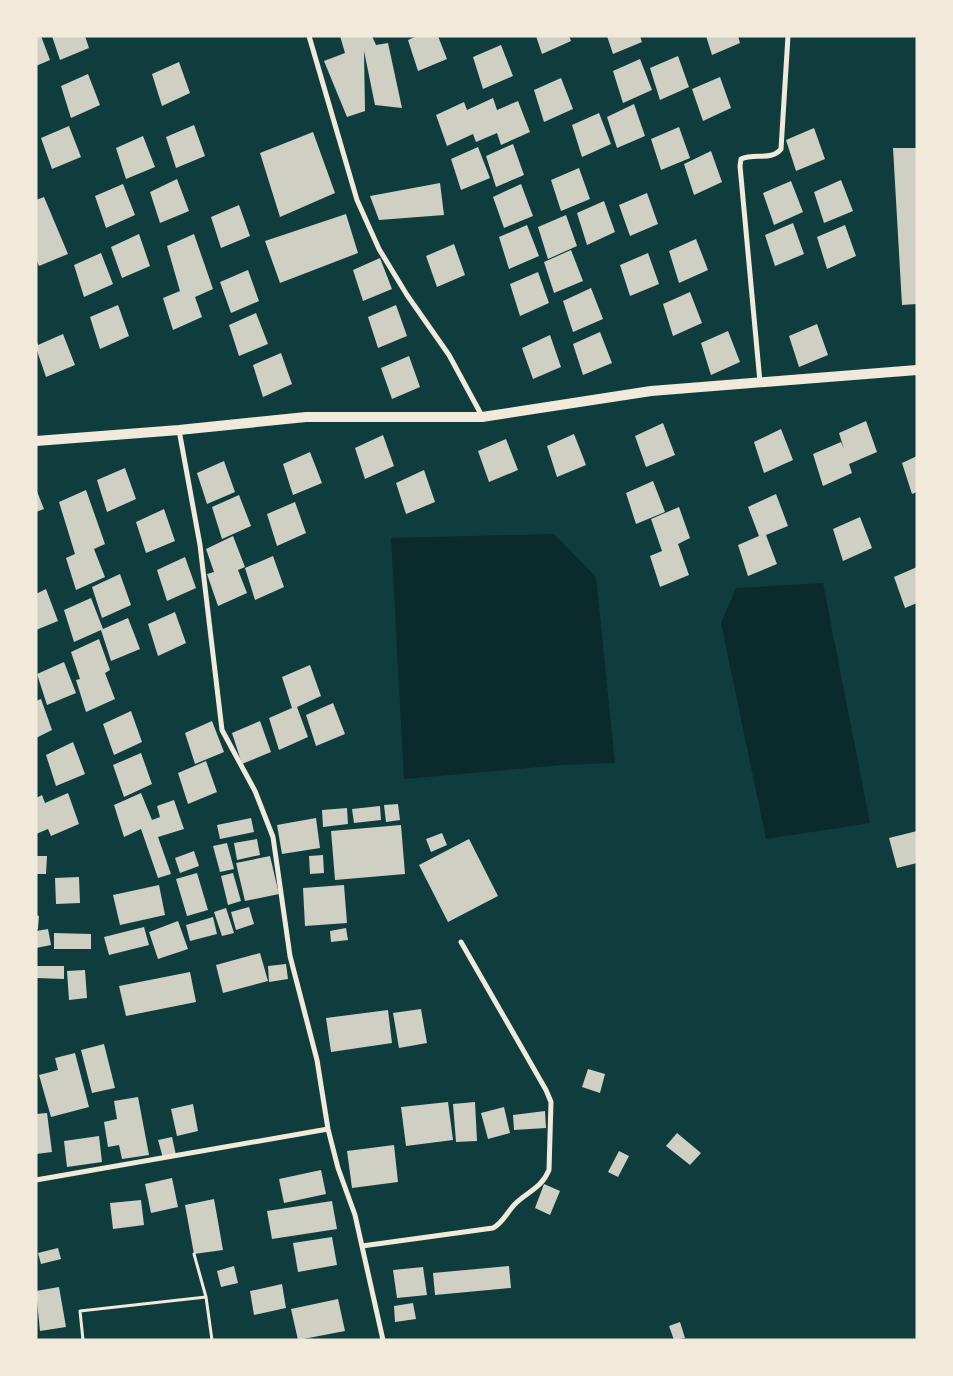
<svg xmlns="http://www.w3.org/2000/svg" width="953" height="1376" viewBox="0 0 953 1376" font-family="'Sofia Sans Condensed',sans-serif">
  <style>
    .water { fill: #0a2a2b }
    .building { fill: #cfcfc3 }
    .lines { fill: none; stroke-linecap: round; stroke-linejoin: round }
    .path { stroke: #f1e9da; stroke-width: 3 }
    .minor { stroke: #f1e9da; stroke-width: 5 }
    .secondary { stroke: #f1e9da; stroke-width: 10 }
  </style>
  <rect width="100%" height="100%" fill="#0f3d3e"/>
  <path class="water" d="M554,534L596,577L615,763L563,765L404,779L391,538Z
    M823,583L870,823L766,839L721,623L736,588Z"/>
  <path class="building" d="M36,36H41L50,60L36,66Z
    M52,36H85L89,48L60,60Z
    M340,36H372L376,45L388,43L402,108L375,105L364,51L365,111L347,117L324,61L345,53Z
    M417,36H438L447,59L418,71L408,40Z
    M536,36H569L571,41L542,54Z
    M607,36H640L642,42L613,54Z
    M706,36H738L740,43L712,55Z
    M501,45L513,76L483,89L473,57Z
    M678,56L689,87L660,100L650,68Z
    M640,59L652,90L623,103L613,71Z
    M179,62L190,93L162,106L152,74Z
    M88,74L100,105L71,118L61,86Z
    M720,77L731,108L703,121L692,89Z
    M561,78L573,109L544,122L534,90Z
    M493,98L497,110L518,101L530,132L501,145L497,133L476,142L473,134L447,146L436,115L464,102L467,110Z
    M634,104L645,136L617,148L607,117Z
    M599,113L611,144L582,157L572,125Z
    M194,125L205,156L176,168L166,137Z
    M69,126L81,157L52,169L41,138Z
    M679,127L690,158L661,170L651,139Z
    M814,128L825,159L796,171L786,140Z
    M313,132L335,193L280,217L260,153Z
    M143,136L155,167L126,179L116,148Z
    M513,144L524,175L496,187L486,156Z
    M478,147L490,178L461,190L451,159Z
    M893,148H917V304L902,305Z
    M711,151L722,182L694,195L684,164Z
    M579,168L590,199L561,211L551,180Z
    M177,179L189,211L160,223L150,192Z
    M841,180L853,211L824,223L814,192Z
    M791,181L803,212L774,225L763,193Z
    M440,183L444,215L379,220L370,196Z
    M123,184L135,215L106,228L95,196Z
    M521,184L533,216L504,228L493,197Z
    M647,193L658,224L630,236L619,205Z
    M44,197L68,254L39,266L36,259V200Z
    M604,201L615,232L587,245L577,213Z
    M239,205L250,236L221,248L211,217Z
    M346,214L358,253L280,283L265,241Z
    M566,215L577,246L548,259L538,227Z
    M793,223L804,254L775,266L765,235Z
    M527,225L539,256L509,269L499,237Z
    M845,225L856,256L827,269L817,237Z
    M139,234L150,266L122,278L111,247Z
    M194,234L213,289L195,297L202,317L173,330L163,298L180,291L167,246Z
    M696,239L708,270L679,283L669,251Z
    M454,244L465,275L437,287L426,256Z
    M571,250L583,281L554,293L544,262Z
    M101,253L113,284L84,297L74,265Z
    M648,253L659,284L630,296L620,265Z
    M380,258L392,289L363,301L353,270Z
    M248,270L259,301L231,313L220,282Z
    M538,272L549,303L520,316L510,284Z
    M591,288L603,319L573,332L563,301Z
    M690,292L702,323L673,336L663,304Z
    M118,305L129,336L100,349L90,317Z
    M396,305L407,336L378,348L368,317Z
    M256,313L268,344L239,356L229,325Z
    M817,324L828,355L799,367L789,336Z
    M728,331L740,362L711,375L701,343Z
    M600,332L612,363L583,375L573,344Z
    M63,334L75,365L46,377L36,348V339L38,345Z
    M550,335L561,367L533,379L522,348Z
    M281,353L292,384L263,397L253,365Z
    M409,356L420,387L392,399L381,368Z
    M866,421L877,452L849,464L852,473L823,486L813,454L841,442L844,449L839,433Z
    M663,423L675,455L646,467L635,436Z
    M781,429L793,460L764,473L754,442Z
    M574,434L586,465L557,477L547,446Z
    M383,435L394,466L365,479L355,448Z
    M506,439L518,470L489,482L478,451Z
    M310,452L322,483L293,495L283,464Z
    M917,456V492L912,494L902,463Z
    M224,461L235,492L207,504L197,473Z
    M125,468L136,499L107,512L97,480Z
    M424,470L435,502L406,514L396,483Z
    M653,481L665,512L636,524L626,493Z
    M36,489L44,509L36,512Z
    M86,490L105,544L94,549L105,577L76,590L66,558L75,554L59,502Z
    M776,494L788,526L766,535L777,564L748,576L738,545L759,536L748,507Z
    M239,495L251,526L222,539L212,507Z
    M295,502L306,533L277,546L267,514Z
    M679,507L690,538L678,544L689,575L660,587L650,556L662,551L651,519Z
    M164,509L175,541L146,553L136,522Z
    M860,517L872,548L843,561L833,529Z
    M233,536L245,567L238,570L247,593L218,606L207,574L214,572L206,549Z
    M273,556L284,587L255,600L245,568Z
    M185,557L196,588L167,601L157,570Z
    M917,567V603L905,608L894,577Z
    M120,574L131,605L102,618L92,587Z
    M46,589L58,621L36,630V594Z
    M91,598L103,629L128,618L140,649L111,661L101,630L74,642L64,610Z
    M175,612L186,643L158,656L148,624Z
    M99,639L110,670L105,673L115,699L86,712L76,680L80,679L71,652Z
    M64,662L76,693L47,705L37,674Z
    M310,665L321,696L297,707L308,737L279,750L269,718L292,708L282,677Z
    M41,699L52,730L36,738V701Z
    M333,703L345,734L316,746L306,715Z
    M131,711L142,742L114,755L103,724Z
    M212,721L224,752L195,764L185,733Z
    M260,721L271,752L242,764L232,733Z
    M73,742L85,774L56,786L46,755Z
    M141,753L152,784L124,797L113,765Z
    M206,761L217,792L188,804L178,773Z
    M68,793L79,824L51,836L48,829L36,834V798L42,795L45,803Z
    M141,793L152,820L160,817L157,806L174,800L184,829L158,837L171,874L158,878L141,829L124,837L114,805Z
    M398,804L400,820L386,822L384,805Z
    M380,806L381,820L354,823L352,809Z
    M347,808L348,824L323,827L322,810Z
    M251,818L254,832L220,839L217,825Z
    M316,818L320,848L282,854L277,825Z
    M401,825L405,874L335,880L331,831Z
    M917,831V863L897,868L889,838Z
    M442,833L447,845L431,852L426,839Z
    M257,839L260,855L237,860L234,843Z
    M469,839L498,896L448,922L419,865Z
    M227,843L234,869L220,872L213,846Z
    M194,851L199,866L180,873L175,858Z
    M323,855L324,873L310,874L309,856Z
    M36,856H47L46,874H36Z
    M270,856L279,894L245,901L236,863Z
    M197,873L208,910L187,916L176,879Z
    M233,873L241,901L228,905L221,876Z
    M79,877L80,903L56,904L55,878Z
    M159,885L165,915L120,925L113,895Z
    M344,885L347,923L305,926L303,888Z
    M249,907L254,924L236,930L231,912Z
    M226,908L234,933L222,936L214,912Z
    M36,915L39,916L38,929H36Z
    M213,917L217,934L190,941L186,925Z
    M178,921L188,949L158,959L149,932Z
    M144,927L149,945L109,955L104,937Z
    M346,928L348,940L331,942L330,931Z
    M48,929L51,945L36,948V931Z
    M54,933L91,934V949H54Z
    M260,953L268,981L223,993L216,965Z
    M286,964L288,979L269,982L268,966Z
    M36,966H64V979L36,978Z
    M85,970L87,998L69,1000L67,971Z
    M190,972L196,1002L126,1016L119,986Z
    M421,1009L427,1043L399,1048L393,1013Z
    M388,1010L392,1043L331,1052L326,1018Z
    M104,1044L115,1088L92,1093L81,1050Z
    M75,1053L89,1107L51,1117L39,1075L58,1070L55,1058Z
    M588,1069L605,1074L600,1093L582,1087Z
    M138,1097L149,1155L122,1159L119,1145L108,1147L104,1122L117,1119L114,1101Z
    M448,1102L453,1140L406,1146L401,1107Z
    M475,1102L477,1141L456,1142L453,1104Z
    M193,1104L198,1131L177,1136L171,1109Z
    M504,1107L510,1133L488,1139L481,1113Z
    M545,1111L546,1128L514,1130L513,1115Z
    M47,1113L52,1152L36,1154V1114Z
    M677,1133L701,1153L690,1165L666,1146Z
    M99,1136L102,1162L67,1167L64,1141Z
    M172,1137L176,1155L163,1158L158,1140Z
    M394,1145L398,1182L352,1188L347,1151Z
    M619,1151L629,1156L618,1177L608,1172Z
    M321,1170L326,1194L284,1203L279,1179Z
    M172,1178L178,1207L151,1213L145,1184Z
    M544,1184L560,1191L550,1215L535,1208Z
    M214,1199L223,1250L194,1254L185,1205Z
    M141,1200L144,1225L113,1229L110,1203Z
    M332,1201L337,1229L272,1239L267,1211Z
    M332,1237L337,1265L298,1272L293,1243Z
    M58,1248L61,1259L41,1264L38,1253Z
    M234,1266L238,1283L221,1287L217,1271Z
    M509,1266L511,1288L435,1295L433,1273Z
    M423,1267L427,1295L397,1298L393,1270Z
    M282,1284L286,1308L254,1315L250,1291Z
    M59,1287L66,1327L40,1331L36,1291Z
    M338,1299L345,1331L298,1340L291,1309Z
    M413,1303L416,1319L395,1322L394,1306Z
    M680,1322L685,1338L674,1340L669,1326Z"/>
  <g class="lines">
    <path class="path" d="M194,1254L206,1297L212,1340
      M83,1340L80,1311L206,1297"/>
    <path class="minor" d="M309,36L357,200L379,249L407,295L449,355L482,416
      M760,382L740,166L741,159C754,153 772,161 781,149L788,36
      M179,430L200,545L222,730L255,791L273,837L290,956L317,1060L328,1129L338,1168L355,1215L383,1340
      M36,1180L328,1129
      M362,1246L493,1228C503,1223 507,1212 515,1204C528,1191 541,1189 549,1170L551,1102L546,1090L461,942"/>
    <path class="secondary" d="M36,441L179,430L306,417H482L651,391L917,370"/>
  </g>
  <rect width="953" height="1376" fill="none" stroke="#f1e9da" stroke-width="75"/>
</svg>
